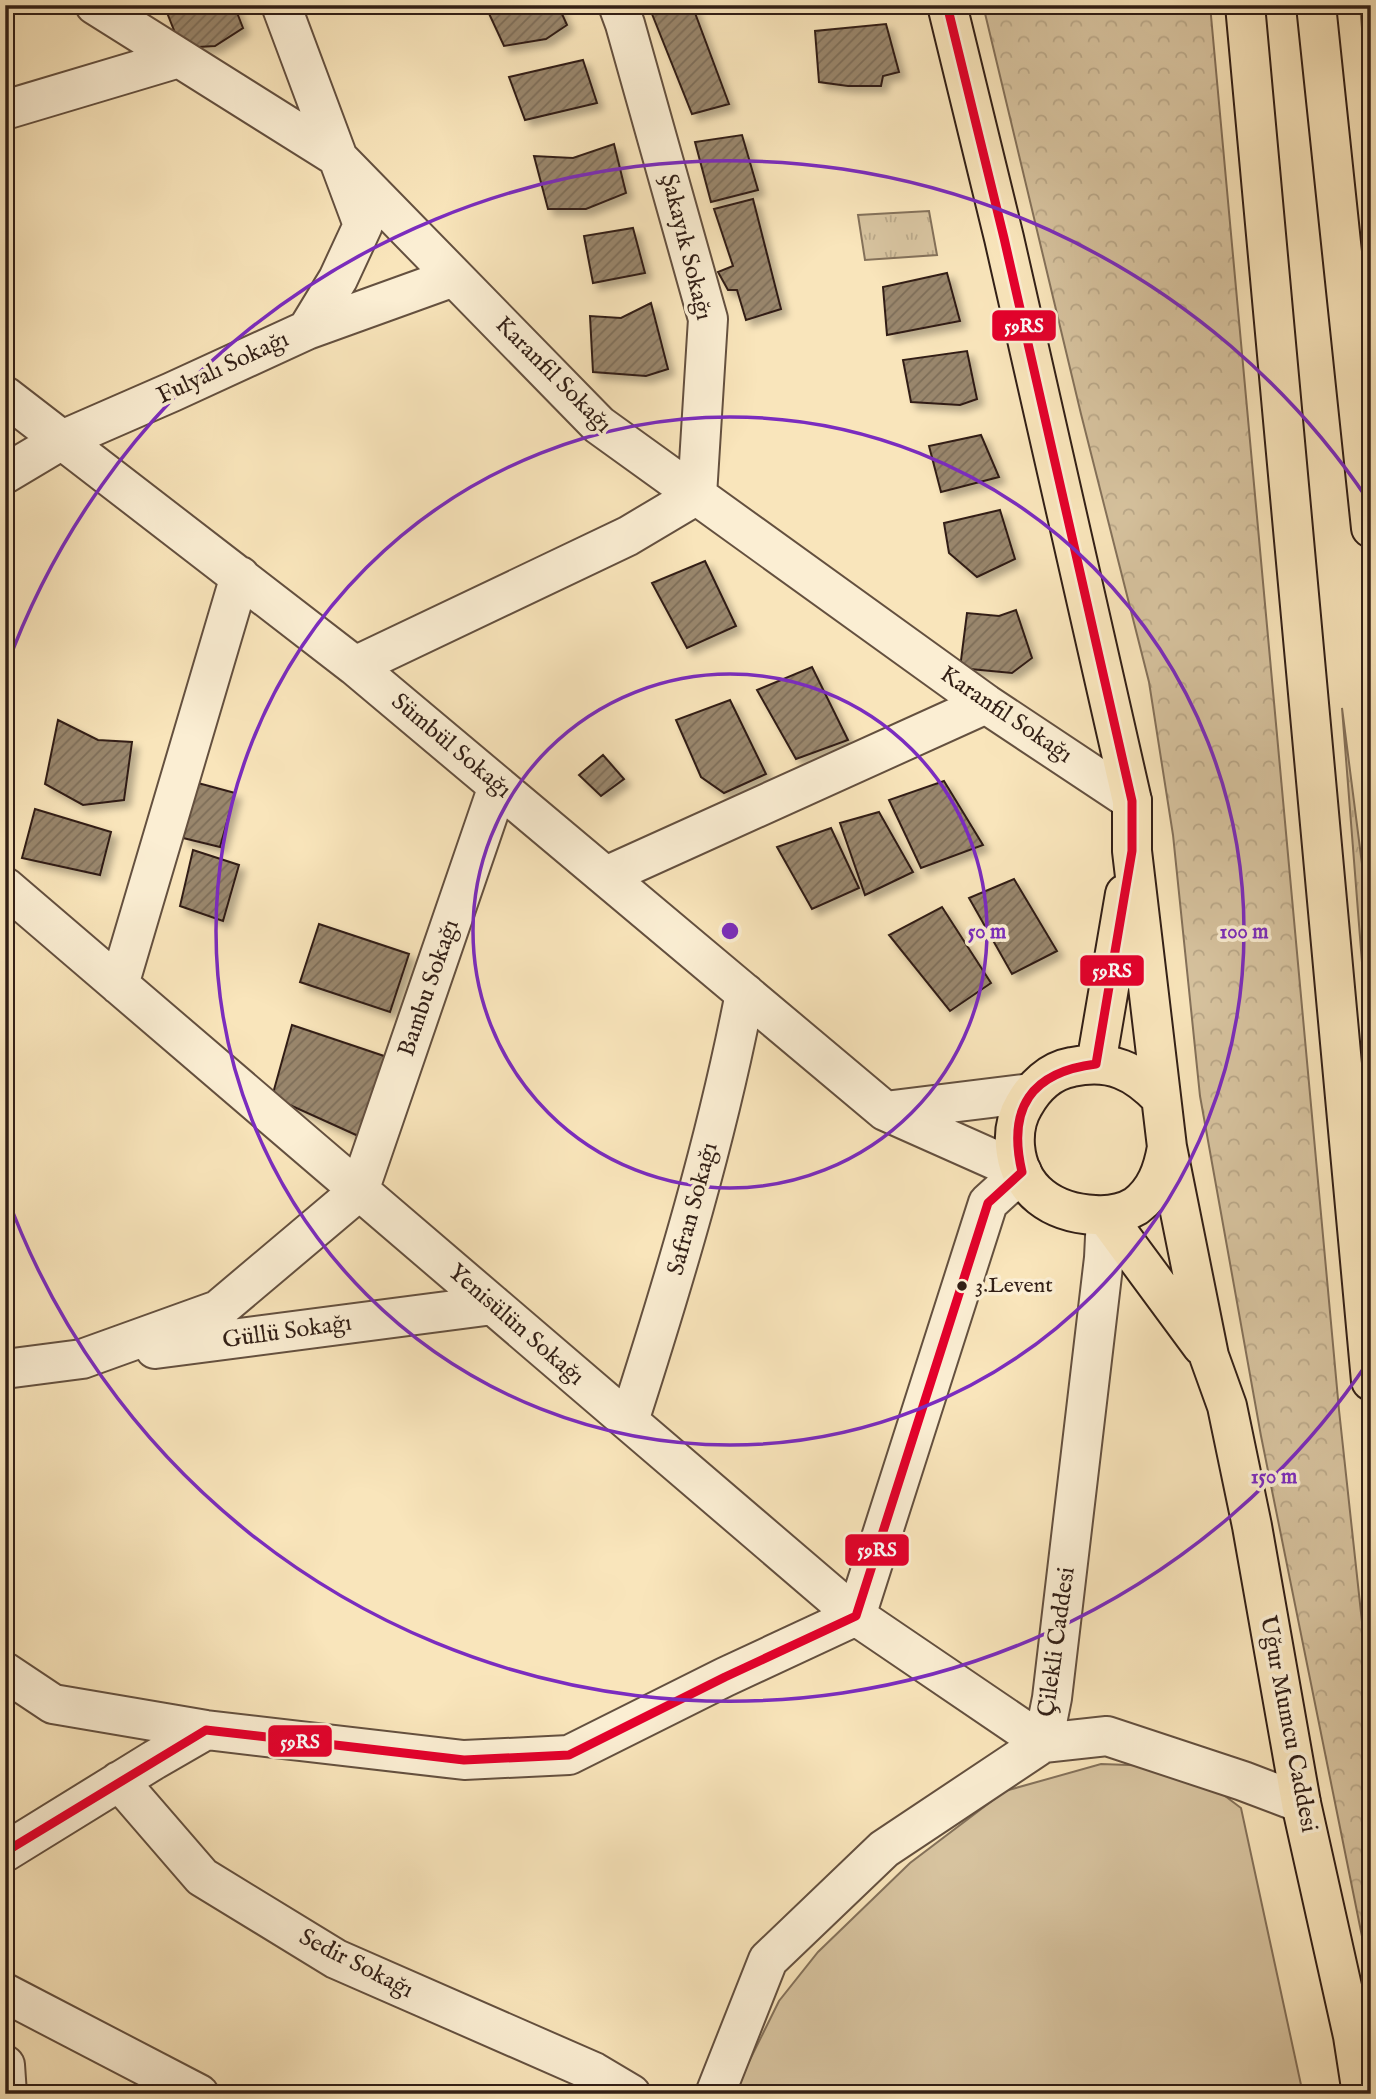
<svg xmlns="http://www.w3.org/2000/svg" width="1376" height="2099" viewBox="0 0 1376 2099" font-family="'IM FELL English',serif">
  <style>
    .grass { fill: url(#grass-tufts); stroke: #84715a; stroke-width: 2 }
    .forest { fill: url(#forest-crowns); stroke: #84715a; stroke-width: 2 }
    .park { fill: url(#park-dots); stroke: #84715a; stroke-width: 2 }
    .garden { fill: #d7c39f; stroke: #84715a; stroke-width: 2 }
    .building { fill: url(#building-hatch); stroke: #321f16; stroke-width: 2; filter: url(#shadow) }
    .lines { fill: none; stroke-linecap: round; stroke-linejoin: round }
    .minor-casing { stroke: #64503f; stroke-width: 42 }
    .major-casing { stroke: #321f16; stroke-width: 42 }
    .highway-casing { stroke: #321f16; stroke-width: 42 }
    .minor { stroke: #fbeed3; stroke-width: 38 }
    .major { stroke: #f9e5bb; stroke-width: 38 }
    .highway { stroke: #f9e5bb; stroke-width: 38 }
    .bus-1-casing { stroke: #fbeed3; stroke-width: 14 }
    .bus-1 { stroke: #e4002b; stroke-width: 9 }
    .ring { fill: none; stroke: #7b2cbf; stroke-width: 3.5 }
    .bus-dot { fill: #321f16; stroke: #fbeed3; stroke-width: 2.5 }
    .labels { text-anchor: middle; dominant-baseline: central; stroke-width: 7; stroke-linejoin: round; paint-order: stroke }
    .bus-label { font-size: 22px; fill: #321f16; stroke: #fbeed3; text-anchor: start }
    .street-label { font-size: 24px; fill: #321f16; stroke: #fbeed3 }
    .centre { fill: #7b2cbf; stroke: #fbeed3; stroke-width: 3.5 }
    .ring-label { font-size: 21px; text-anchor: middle; font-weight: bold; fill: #7b2cbf; stroke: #fbeed3; stroke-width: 7; stroke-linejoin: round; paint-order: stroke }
    .line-badge { stroke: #fbeed3; stroke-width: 2.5 }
    .badge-label { font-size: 19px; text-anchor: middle; font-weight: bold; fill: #fff }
  </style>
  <defs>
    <pattern id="grass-tufts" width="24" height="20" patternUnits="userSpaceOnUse" patternTransform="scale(1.75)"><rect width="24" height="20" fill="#d7c39f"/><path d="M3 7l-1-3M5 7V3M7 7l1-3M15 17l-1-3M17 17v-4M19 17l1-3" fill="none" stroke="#b9a788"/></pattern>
    <pattern id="forest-crowns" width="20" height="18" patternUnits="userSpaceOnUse" patternTransform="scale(1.75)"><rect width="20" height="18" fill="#d7c39f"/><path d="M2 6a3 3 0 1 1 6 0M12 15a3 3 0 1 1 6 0" fill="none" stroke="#b9a788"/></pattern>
    <pattern id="park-dots" width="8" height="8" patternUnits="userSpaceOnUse" patternTransform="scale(1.75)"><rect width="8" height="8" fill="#d7c39f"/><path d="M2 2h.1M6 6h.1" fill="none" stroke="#b9a788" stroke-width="1.8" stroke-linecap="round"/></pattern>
    <pattern id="building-hatch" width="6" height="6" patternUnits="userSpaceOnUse" patternTransform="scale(1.75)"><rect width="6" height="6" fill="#99866c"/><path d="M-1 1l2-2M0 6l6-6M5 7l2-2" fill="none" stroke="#7d6d58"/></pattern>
    <filter id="shadow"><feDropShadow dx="6" dy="6" stdDeviation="3.5" flood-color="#0004"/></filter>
  </defs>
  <rect width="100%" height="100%" fill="#f9e5bb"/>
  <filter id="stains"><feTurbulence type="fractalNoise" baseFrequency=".00286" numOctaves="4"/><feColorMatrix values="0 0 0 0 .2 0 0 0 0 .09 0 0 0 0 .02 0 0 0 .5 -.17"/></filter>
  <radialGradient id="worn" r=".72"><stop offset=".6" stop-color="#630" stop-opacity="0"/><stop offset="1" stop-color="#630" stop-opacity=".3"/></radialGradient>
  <path class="grass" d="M929,211L937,255L865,260L858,215Z
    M1342,708L1371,934V1077Z"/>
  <path class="forest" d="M983,5H1210L1339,1410L1371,1705V1981L1261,1436L1200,1096L1173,835L1149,682L1081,414Z"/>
  <path class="park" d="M1360,5H1371V133Z"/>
  <path class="garden" d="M1101,1764L1156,1766L1217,1790L1241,1808L1303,2094H733L779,2001L818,1952L910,1863L1005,1791Z"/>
  <path class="building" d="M164,5H234L243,28L215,46L181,48Z
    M485,5H558L567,25L546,39L504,46Z
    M663,5H692L729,104L692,114L650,9Z
    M886,24L899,72L883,76L881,86H848L819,82L815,31Z
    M583,60L597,103L525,120L509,77Z
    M742,135L758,190L711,202L695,142Z
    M614,144L626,193L586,209H548L534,156L573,158Z
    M753,199L781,309L746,320L737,290H728L718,272L733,266L714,209Z
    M633,228L645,273L593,283L584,236Z
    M947,273L960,321L887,335L883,287Z
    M651,303L668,369L646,376L593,372L590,316L621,318Z
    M967,351L977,399L960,405L911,402L903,360Z
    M981,435L999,477L941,492L929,446Z
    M1000,510L1015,559L977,577L949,553L944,523Z
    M705,561L736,626L687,648L652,583Z
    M1016,610L1032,658L1012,673L960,668L967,613L999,616Z
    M812,667L848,740L796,759L757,690Z
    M730,700L766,774L724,793L701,777L676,720Z
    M58,720L98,740L132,742L124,800L83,805L45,784Z
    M603,755L624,779L601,796L579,775Z
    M944,781L983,845L921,868L889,800Z
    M198,783L235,793L220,847L183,838Z
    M35,809L111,832L100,875L22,858Z
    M879,812L913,872L865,895L840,823Z
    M831,828L859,888L812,909L777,847Z
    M193,850L239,865L223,921L180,906Z
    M1014,879L1057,951L1012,974L969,898Z
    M942,907L991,983L950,1011L889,935Z
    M319,924L409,954L390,1012L300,982Z
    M292,1025L387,1057L365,1139L272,1097Z"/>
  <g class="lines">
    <defs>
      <path id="minor" d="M95,5L337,157L599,425L986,704L1132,801
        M5,110L179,58
        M307,330L454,277
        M5,396L355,666L885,1111L1022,1172L988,1203L856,1616
        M5,474L62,440L172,392L307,330L338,279L363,225L281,5
        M355,666L628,536L697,495L708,319L625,24L618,5
        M606,876L986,704
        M5,887L856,1616L1043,1743
        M119,985L240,576
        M885,1111L1031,1093
        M155,1349L493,1305
        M5,1369L82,1359L218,1310L359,1191L498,786
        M629,1421C674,1281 717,1138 745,993
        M5,1672L53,1704L206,1730L464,1760L569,1755L725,1677L856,1616
        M1043,1743L1107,1736L1243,1781L1301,1803
        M119,1781L202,1877L336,1959L594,2072L631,2094
        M5,1852L154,1760L206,1730
        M5,1993L199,2094
        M5,2065L7,2094
        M715,2094L768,1960L884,1849L1043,1743L1052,1698L1104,1258L1106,1216"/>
      <path id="major" d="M947,5L1004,238L1132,801V851L1167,1147L1209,1356L1227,1406L1252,1526L1301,1803L1353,2036L1362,2094
        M1096,1064L1125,894
        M1161,1098C1135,1071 1111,1059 1072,1067C1050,1071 1034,1087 1024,1105C1016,1118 1014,1132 1015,1146C1019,1191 1053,1213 1095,1215C1110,1216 1123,1214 1136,1206C1156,1191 1163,1170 1167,1147
        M1106,1216L1202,1346"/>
      <path id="highway" d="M1245,5L1371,1381
        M1316,5L1371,528"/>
    </defs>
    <use href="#minor" class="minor-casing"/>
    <use href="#major" class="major-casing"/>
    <use href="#highway" class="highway-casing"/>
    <use href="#minor" class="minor"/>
    <use href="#major" class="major"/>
    <use href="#highway" class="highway"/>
    <defs>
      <path id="bus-1" d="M5,1852L206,1730L464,1760L569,1755L725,1677L856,1616L988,1203L1022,1172C1007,1108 1031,1072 1096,1064L1132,851V801L1004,238L947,5"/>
    </defs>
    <use href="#bus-1" class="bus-1-casing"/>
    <use href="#bus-1" class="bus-1"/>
  </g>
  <g class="ring">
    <circle cx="730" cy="931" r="257"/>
    <circle cx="730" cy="931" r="514"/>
    <path d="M1368 1362A770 770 0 0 1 6 1194M6 668A770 770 0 0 1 1368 500"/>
  </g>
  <circle class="bus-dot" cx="962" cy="1286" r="6"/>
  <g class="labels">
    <g class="bus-label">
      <text x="975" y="1286">3.Levent</text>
    </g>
    <g class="street-label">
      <text transform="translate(686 247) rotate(76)">Şakayık Sokağı</text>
      <text transform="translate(223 368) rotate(-25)">Fulyalı Sokağı</text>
      <text transform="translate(553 375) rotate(45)">Karanfil Sokağı</text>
      <text transform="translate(1006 715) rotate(34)">Karanfil Sokağı</text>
      <text transform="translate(451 746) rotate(40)">Sümbül Sokağı</text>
      <text transform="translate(429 988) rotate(-71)">Bambu Sokağı</text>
      <text transform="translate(693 1209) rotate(-75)">Safran Sokağı</text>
      <text transform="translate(516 1325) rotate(41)">Yenisülün Sokağı</text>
      <text transform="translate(287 1332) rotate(-8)">Güllü Sokağı</text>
      <text transform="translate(1057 1642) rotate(-82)">Çilekli Caddesi</text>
      <text transform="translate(1288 1724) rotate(79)">Uğur Mumcu Caddesi</text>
      <text transform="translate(356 1964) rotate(27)">Sedir Sokağı</text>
    </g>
  </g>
  <circle cx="730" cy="931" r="10" class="centre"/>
  <g class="ring-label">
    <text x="987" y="938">50 m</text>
    <text x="1244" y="938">100 m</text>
    <text x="1274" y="1483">150 m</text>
  </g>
  <g class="line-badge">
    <rect x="991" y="309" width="66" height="33" rx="7" fill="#e4002b"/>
    <rect x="1079" y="954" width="66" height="33" rx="7" fill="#e4002b"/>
    <rect x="844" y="1533" width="66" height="34" rx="7" fill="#e4002b"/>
    <rect x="267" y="1724" width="66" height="34" rx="7" fill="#e4002b"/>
  </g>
  <g class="badge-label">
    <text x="1024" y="332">59RS</text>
    <text x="1112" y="977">59RS</text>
    <text x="877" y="1556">59RS</text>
    <text x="300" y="1748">59RS</text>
  </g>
  <rect width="1376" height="2099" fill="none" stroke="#f9e5bb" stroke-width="28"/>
  <rect x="7" y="7" width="1362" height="2085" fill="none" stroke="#321f16" stroke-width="3.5"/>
  <rect x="14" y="14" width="1348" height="2071" fill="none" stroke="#321f16" stroke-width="2"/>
  <rect width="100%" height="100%" filter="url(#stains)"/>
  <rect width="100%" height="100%" fill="url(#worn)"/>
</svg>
